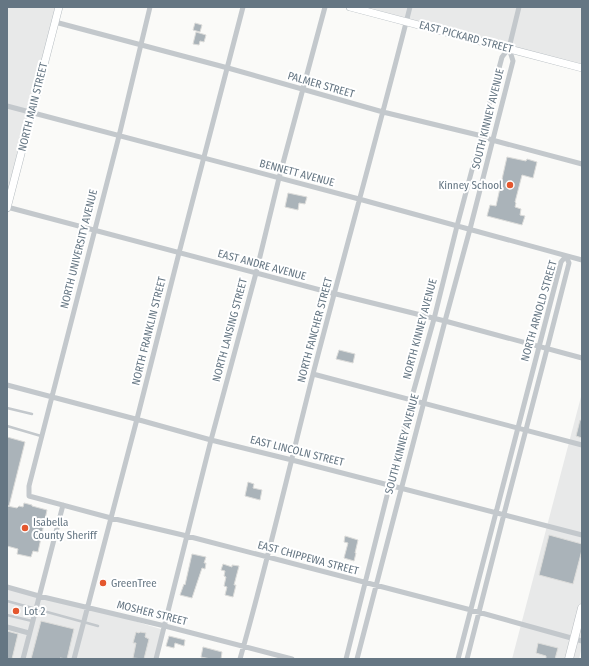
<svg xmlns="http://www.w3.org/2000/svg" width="589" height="666" viewBox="0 0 589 666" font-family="'Fira Sans Condensed',sans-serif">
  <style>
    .built { fill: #e8e9e9 }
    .building { fill: #aab3b9; stroke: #dcdcda }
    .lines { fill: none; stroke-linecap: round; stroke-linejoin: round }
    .secondary-casing { stroke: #b3babf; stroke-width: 8 }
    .primary-casing { stroke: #b5babe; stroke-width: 9 }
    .lane { stroke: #c3c8cc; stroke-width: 2.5 }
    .street { stroke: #c3c8cc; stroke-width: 5 }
    .secondary { stroke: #fff; stroke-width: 7 }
    .primary { stroke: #fff; stroke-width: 8 }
    .poi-dot { fill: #e4572e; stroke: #fff; stroke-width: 1.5 }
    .labels { text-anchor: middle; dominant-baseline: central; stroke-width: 4; stroke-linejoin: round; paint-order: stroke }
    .street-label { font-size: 11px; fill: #657683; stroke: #fff }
    .poi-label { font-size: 11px; fill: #657683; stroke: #fff; text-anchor: start }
  </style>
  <rect width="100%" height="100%" fill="#fafaf8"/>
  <path class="built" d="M7,7H59L7,204Z
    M351,7H582V68Z
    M582,393V647L579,659H512Z
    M7,587L88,607L164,630L156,659H7Z"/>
  <path class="building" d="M195,23L202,25L200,32L193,30Z
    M196,32L206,35L204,42L200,41L199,45L193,44Z
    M507,157L526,161L527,159L537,162L533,178L522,175L515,202L516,203L515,207L521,209L520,215L525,216L522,225L487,216L490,205L496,206Z
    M288,193L307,197L305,204L299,203L298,210L285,207Z
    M339,350L355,354L353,363L336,359Z
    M580,420H582V438L576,436Z
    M7,437L25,442L9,506L7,505Z
    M248,482L254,484L253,488L262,490L260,500L245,496Z
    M24,503L32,505V506L47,510L38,552L33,551L31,557L17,554L18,549L7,546V506L17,508L19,506L23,507Z
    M549,535L582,544V550L573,584L539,575Z
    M345,536L358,540L355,553H356L354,561L344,558L348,543L344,542Z
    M192,554L206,557L204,563H206L205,569L202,568L192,598L180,595L184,584L185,585Z
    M223,564L232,567V565L239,566L234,585H236L233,597L225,595L227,587L224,586L226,577L224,576L225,571L221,570Z
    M41,621L74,629L67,659L60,658L59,659H31Z
    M7,631L18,634L12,659H7Z
    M136,632L139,633L140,632L146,633L145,637L149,639L144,659L133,658L136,643H133Z
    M169,636L185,640L184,646L175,643L174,648L166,646Z
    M538,643L558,648L555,659H546V656L536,653Z
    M203,647L222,652L221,659H211L201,657Z"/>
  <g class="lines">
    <defs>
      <path id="secondary" d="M350,7L582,68
        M7,208L59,7"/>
      <path id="primary" d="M569,659L582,608"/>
    </defs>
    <use href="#secondary" class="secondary-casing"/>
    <use href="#primary" class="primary-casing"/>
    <path class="lane" d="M7,408L32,414
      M7,426L41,436
      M7,601L98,626
      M7,615L32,621"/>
    <path class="street" d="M150,7L119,136L29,486V496L111,518L187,536L471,610L582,641
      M55,22L228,68L383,112L482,136L492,140L582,164
      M7,106L359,199L582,260
      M7,207L324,291L445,321L582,358
      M313,374L582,445
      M7,385L143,421L211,440L292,460L582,535
      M7,587L39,596L165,626L292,659
      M7,627L29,633
      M23,659L63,505
      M74,659L137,419L179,253L243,7
      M156,659L211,440L256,273L279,178L325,7
      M240,659C267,564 289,469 313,374C345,251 379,130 410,7
      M346,659L411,400L434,319L457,226L502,57L509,48L519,7
      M357,659L445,321L470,229L513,61L509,48
      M458,659L561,262L566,256L569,263L547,349L504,514L467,659"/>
    <use href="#secondary" class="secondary"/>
    <use href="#primary" class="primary"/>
  </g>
  <g class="poi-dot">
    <circle cx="510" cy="185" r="4"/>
    <circle cx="25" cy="528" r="4"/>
    <circle cx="103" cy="583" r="4"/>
    <circle cx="16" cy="611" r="4"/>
  </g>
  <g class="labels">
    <g class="street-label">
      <text transform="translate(466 37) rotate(15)">EAST PICKARD STREET</text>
      <text transform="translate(321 85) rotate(16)">PALMER STREET</text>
      <text transform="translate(33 107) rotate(-76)">NORTH MAIN STREET</text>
      <text transform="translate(488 119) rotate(-76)">SOUTH KINNEY AVENUE</text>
      <text transform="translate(297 173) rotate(15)">BENNETT AVENUE</text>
      <text transform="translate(79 249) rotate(-76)">NORTH UNIVERSITY AVENUE</text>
      <text transform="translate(262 265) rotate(15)">EAST ANDRE AVENUE</text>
      <text transform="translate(539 311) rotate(-74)">NORTH ARNOLD STREET</text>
      <text transform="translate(420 329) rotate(-75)">NORTH KINNEY AVENUE</text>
      <text transform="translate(230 330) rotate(-75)">NORTH LANSING STREET</text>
      <text transform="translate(315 330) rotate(-75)">NORTH FANCHER STREET</text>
      <text transform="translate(149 331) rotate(-76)">NORTH FRANKLIN STREET</text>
      <text transform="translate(402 444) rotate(-75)">SOUTH KINNEY AVENUE</text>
      <text transform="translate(297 451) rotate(14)">EAST LINCOLN STREET</text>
      <text transform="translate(308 558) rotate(15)">EAST CHIPPEWA STREET</text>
      <text transform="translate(152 613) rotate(14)">MOSHER STREET</text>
    </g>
    <g class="poi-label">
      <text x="502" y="185" text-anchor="end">Kinney School</text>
      <text x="33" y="522">Isabella<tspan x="33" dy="13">County Sheriff</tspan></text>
      <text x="111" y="583">GreenTree</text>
      <text x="24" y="611">Lot 2</text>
    </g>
  </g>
  <rect width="589" height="666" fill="none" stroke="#657683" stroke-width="16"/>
</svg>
